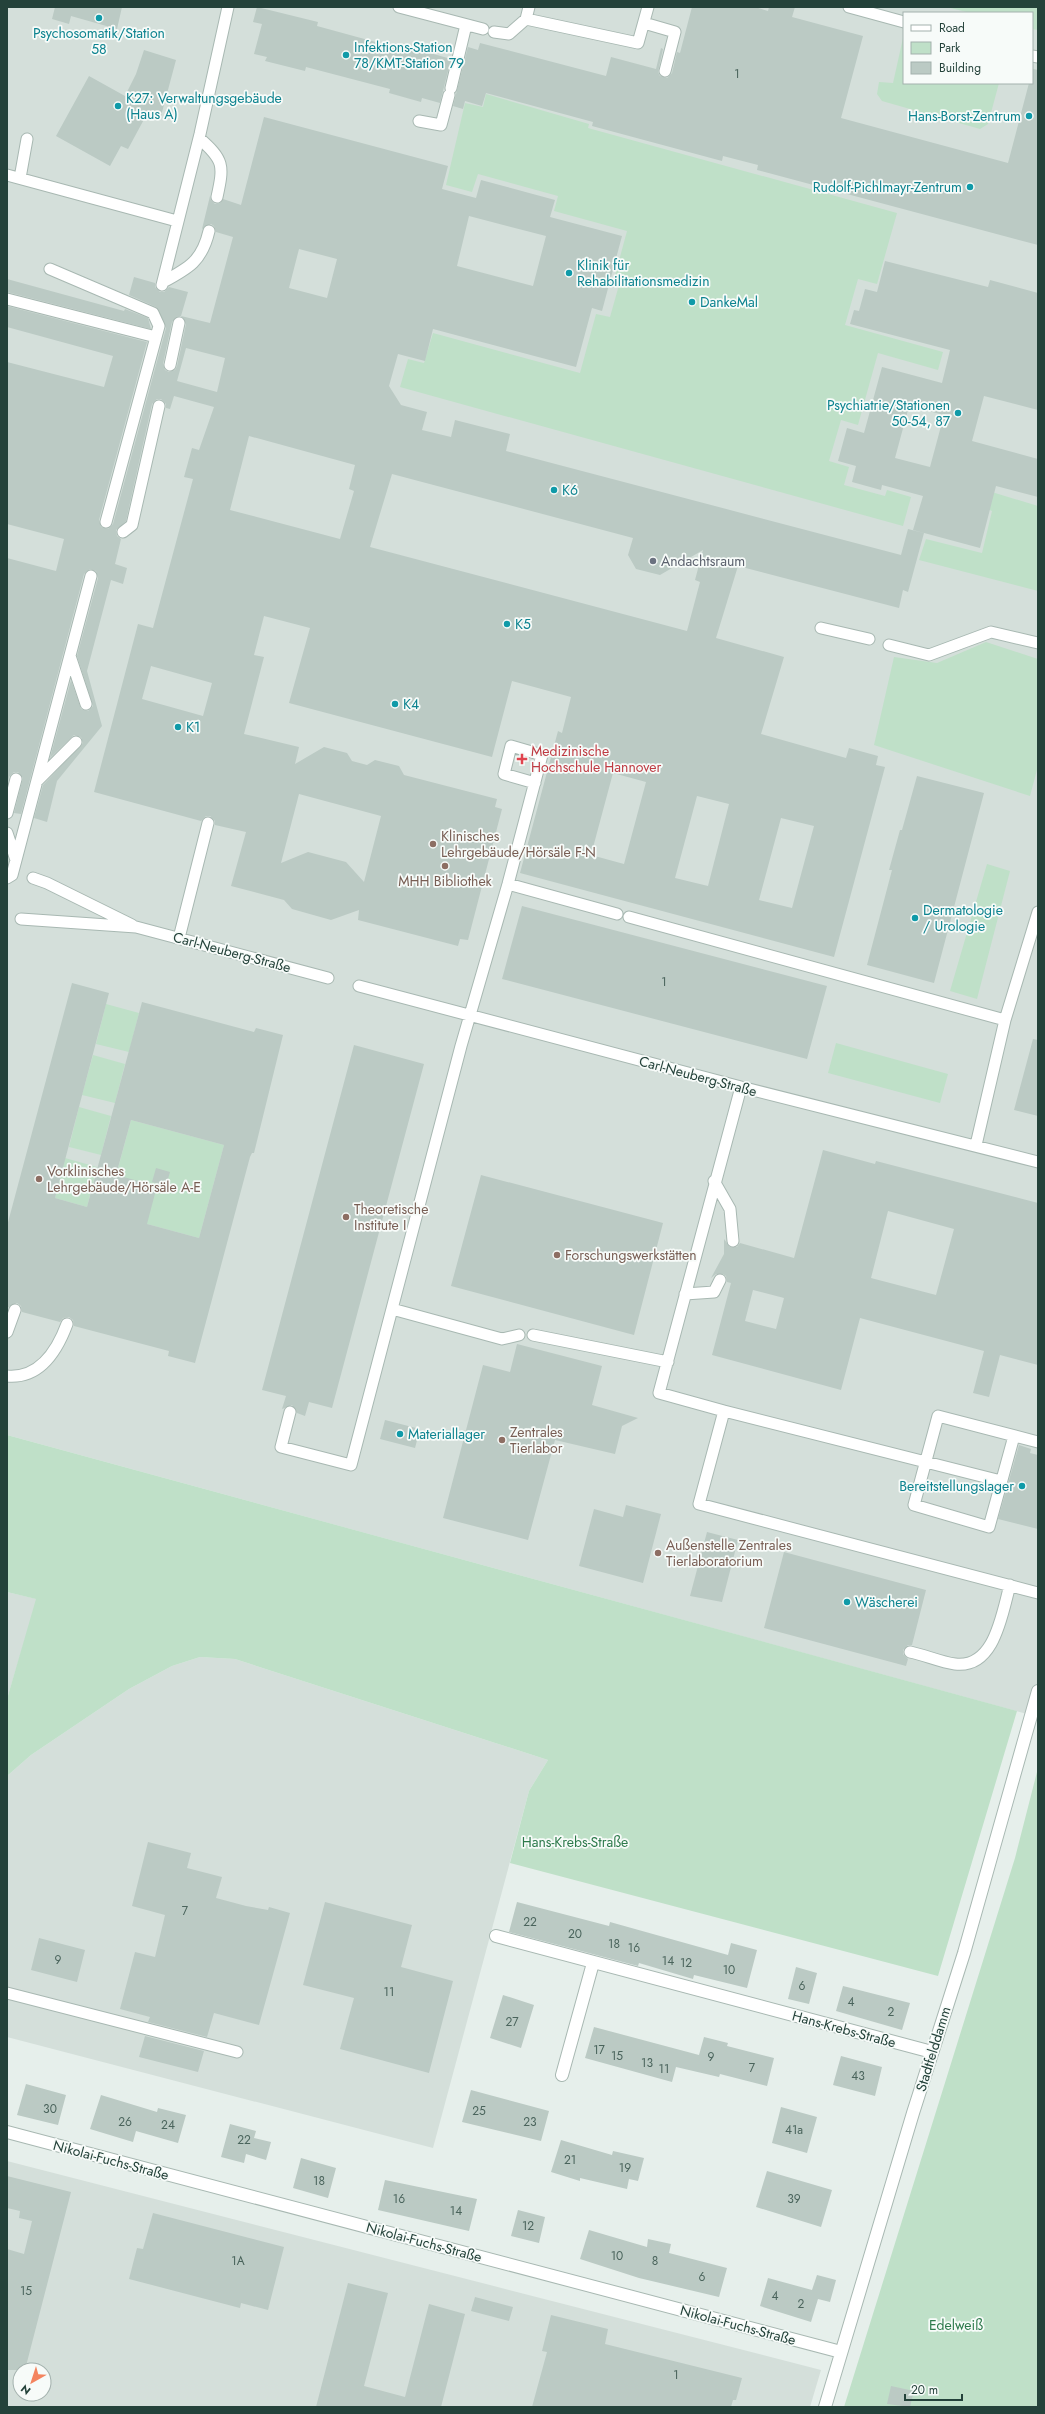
<svg xmlns="http://www.w3.org/2000/svg" width="1045" height="2414" viewBox="0 0 1045 2414" font-family="Jost,sans-serif">
  <style>
    .built { fill: #d4dfda; fill-rule: evenodd }
    .green { fill: #bfe0c8 }
    .building { fill: #bbcac4; fill-rule: evenodd }
    .lines { fill: none; stroke-linecap: round; stroke-linejoin: round }
    .service-casing { stroke: #a8b8b2; stroke-width: 13 }
    .minor-casing { stroke: #a8b8b2; stroke-width: 14 }
    .service { stroke: #fff; stroke-width: 11 }
    .minor { stroke: #fff; stroke-width: 12 }
    .culture-dot { fill: #0f9aa8; stroke: #f7fbf9; stroke-width: 1.5 }
    .worship-dot { fill: #6b7280; stroke: #f7fbf9; stroke-width: 1.5 }
    .health-dot { fill: #e0444e; stroke: #f7fbf9; stroke-width: 1.5 }
    .education-dot { fill: #8d6e63; stroke: #f7fbf9; stroke-width: 1.5 }
    .labels { text-anchor: middle; dominant-baseline: central; stroke-width: 3.5; stroke-linejoin: round; paint-order: stroke }
    .number-label { font-size: 12px; fill: #4a645c }
    .culture-label { font-size: 14px; fill: #0d838f; stroke: #f7fbf9; text-anchor: start }
    .worship-label { font-size: 14px; fill: #5b616d; stroke: #f7fbf9; text-anchor: start }
    .health-label { font-size: 14px; fill: #be3a42; stroke: #f7fbf9; text-anchor: start }
    .education-label { font-size: 14px; fill: #785e54; stroke: #f7fbf9; text-anchor: start }
    .street-label { font-size: 14px; fill: #24423a; stroke: #f7fbf9 }
    .park-label { font-size: 14px; fill: #2d7a4b; stroke: #f7fbf9 }
  </style>
  <rect width="100%" height="100%" fill="#e6efeb"/>
  <path class="built" d="M7,7H1038V1717L7,1435ZM904,13H1032V83H904Z
    M7,1592L37,1599L7,1699Z
    M200,1657L235,1659L548,1760L529,1791L433,2148L7,2037V1776L31,1755L129,1689L172,1666Z
    M7,2161L821,2370L810,2407H7ZM20,2370H44V2394H20Z"/>
  <path class="green" d="M947,7H1038V30L1032,29V13H970Z
    M903,38L904,83H999L988,124L980,129L882,101L877,94L879,82L893,83Z
    M486,94L589,124L588,128L897,213L877,284L858,279L845,325L943,352L938,370L878,353L858,425L841,420L829,461L849,467L844,485L885,496L887,490L911,497L903,526L400,387L408,359L424,363L433,333L580,373L596,314L610,317L619,285L613,283L627,231L554,211L558,196L478,174L472,192L446,185L465,103L483,107Z
    M972,486L1038,506V591L919,560L926,539L982,553L992,511L970,502Z
    M986,642L1038,659V766L1030,796L874,745L894,657L937,663Z
    M987,864L1010,871L977,999L950,991Z
    M106,1004L139,1013L129,1052L96,1044Z
    M836,1043L948,1074L940,1103L828,1073Z
    M93,1055L125,1064L115,1103L82,1095Z
    M79,1107L111,1116L101,1155L69,1147Z
    M131,1120L224,1145L199,1238L106,1213Z
    M65,1158L97,1167L87,1207L55,1198Z
    M7,1435L1017,1711L938,1976L510,1863L529,1791L548,1760L235,1659L200,1657L172,1666L129,1689L31,1755L7,1776V1699L36,1599L7,1592Z
    M1038,1768V2407H844L1015,1858Z"/>
  <path class="building" d="M55,7H122L117,29L71,16L69,24L52,19Z
    M257,7L318,22L317,26L401,49L402,45L451,59L440,103L422,98L421,102L389,93L390,89L306,67L305,71L265,61L267,57L254,54L262,24L253,22Z
    M692,7H755L768,11L769,7H795L792,17L863,36L841,118L1008,163L1029,83H1032L1033,69L1038,70V245L757,170L758,165L723,156L722,161L592,126L593,122L486,93L482,106L465,101L463,109L453,106L468,47L478,50L480,43L606,76L611,57L656,69L661,48L663,49L658,72L660,76L667,78L672,73L677,52L680,53Z
    M144,50L176,60L161,116L148,112L128,149L121,146L110,166L56,136L89,76L125,96L136,74Z
    M264,117L448,166L442,189L476,198L481,180L555,200L550,217L622,236L602,311L592,308L576,367L433,329L425,361L398,354L389,386L401,405L427,412L422,430L451,437L455,420L510,434L506,451L901,555L908,529L924,533L908,592L903,590L899,608L738,566L716,638L784,657L761,734L846,758L849,748L878,756L876,765L885,767L834,957L520,873L558,731L562,733L571,697L512,681L492,757L289,703L310,628L264,616L254,655L264,657L244,734L299,747L295,764L324,747L347,753L352,761L367,765L375,760L399,766L404,775L497,799L495,807L502,809L468,940L460,939L458,946L358,920L359,910L331,920L292,909L284,900L231,886L246,832L215,825V821L210,816H206L201,821L94,792L138,624L153,628L193,479L184,477L192,448L199,450L214,407L174,396L170,409L166,408V404L161,399H157L152,404L126,521L116,530L117,536L121,539L115,564L127,568L123,584L111,580L87,671L102,726L57,781L47,822L34,818L43,785L83,743L81,737L74,735L50,758L71,680L81,709L88,711L93,706L77,656L98,578L96,571L90,569L84,574L21,814L14,813L23,778L18,772H14L9,777L7,786V558L56,571L64,539L7,524V362L104,387L113,356L7,327V306L147,342L99,520L101,527L108,529L113,524L166,328L156,307L129,295L134,277L155,283V287L160,292H164L169,287L188,292L181,316L210,323L233,237L216,232L214,226L211,224L202,229L210,196L211,200L215,204L220,203L223,199L241,205ZM469,216L546,236L533,286L457,266ZM299,249L337,259L327,298L289,288ZM181,316L186,324L177,366L175,370L169,372L165,370L163,364L172,322L176,317ZM186,348L225,358L217,392L177,381ZM249,436L355,465L349,489L354,491L340,539L230,510ZM392,474L633,538L628,555L636,569L660,575L703,550L695,580L700,582L687,631L370,547ZM151,666L212,683L203,716L142,699ZM613,773L646,782L624,864L591,855ZM299,794L381,816L364,882L346,862L308,852L281,863ZM697,796L729,804L708,886L675,878ZM781,818L814,826L792,908L759,900Z
    M885,261L988,287L990,280L1038,293V410L984,396L972,441L1038,459V497L996,486L980,548L913,530L923,496L882,485L881,490L852,482L856,466L838,461L847,428L864,433L882,367L942,383L950,350L850,324L854,310L859,311L865,289L877,292ZM909,406L944,415L930,467L895,458Z
    M7,279L124,311L125,309L148,318L151,329L7,292Z
    M917,776L984,793L934,983L867,965L892,870H889L900,830H902Z
    M522,906L827,986L807,1059L502,979Z
    M72,983L109,993L55,1198L87,1207L142,1002L254,1032L256,1028L283,1035L254,1153H252L250,1157L195,1363L168,1356L169,1351L74,1326L73,1320L69,1317L63,1318L60,1322L22,1312L21,1306L17,1303L7,1308V1226ZM131,1120L224,1145L199,1238L147,1224L157,1186L116,1175Z
    M1033,1039L1038,1040V1116L1014,1110Z
    M354,1045L424,1064L332,1408L309,1402L305,1416L297,1413L292,1405L282,1409L286,1396L262,1390Z
    M823,1150L875,1164L876,1161L1038,1203V1365L1000,1355L989,1397L973,1393L984,1351L860,1318L841,1390L712,1355L731,1283L727,1282L726,1276L723,1274H716L711,1278L724,1254V1239L730,1247H737L740,1243L794,1258ZM888,1211L954,1229L936,1295L871,1278ZM753,1290L784,1298L776,1329L745,1321Z
    M156,1168L170,1172L166,1186L152,1182Z
    M481,1175L663,1223L634,1335L451,1286Z
    M517,1344L602,1366L592,1405L638,1418L622,1426L615,1454L555,1440L528,1540L443,1518L483,1365L510,1372Z
    M385,1420L420,1429L415,1448L380,1439Z
    M1019,1445L1031,1449L1030,1453L1038,1455V1529L998,1519Z
    M626,1505L661,1514L643,1583L579,1566L594,1509L623,1517Z
    M707,1532L738,1540L722,1602L690,1596Z
    M784,1552L926,1590L912,1645H908L903,1650V1654L908,1659L906,1666L764,1628Z
    M148,1842L191,1853L187,1868L222,1877L216,1898L246,1906L268,1910L269,1907L290,1913L259,2025L214,2013L207,2037L148,2022L150,2017L120,2009L135,1952L155,1957L165,1915L132,1906Z
    M325,1902L412,1925L401,1967L453,1981L429,2073L340,2049L354,1998L303,1985Z
    M517,1902L609,1926L610,1922L728,1955L731,1943L757,1950L747,1988L694,1975L693,1979L639,1963L638,1966L509,1932Z
    M39,1938L85,1950L77,1982L31,1970Z
    M796,1967L817,1973L809,2004L788,1999Z
    M843,1986L910,2003L902,2030L836,2011Z
    M503,1995L534,2005L521,2048L490,2038Z
    M594,2027L699,2055L704,2037L728,2043L727,2046L774,2058L767,2086L720,2074L719,2077L676,2067L672,2082L585,2058Z
    M145,2036L204,2051L198,2072L139,2057Z
    M841,2056L882,2067L875,2096L833,2085Z
    M26,2084L66,2095L58,2125L17,2115Z
    M471,2090L549,2111L541,2141L462,2122Z
    M101,2095L157,2112L158,2108L186,2115L178,2143L136,2131L133,2142L90,2129Z
    M781,2107L817,2117L807,2153L772,2143Z
    M230,2124L256,2131L254,2138L271,2142L266,2160L246,2154L244,2163L221,2157Z
    M561,2140L612,2155L613,2151L644,2158L638,2181L629,2179L627,2189L580,2178V2181L551,2172Z
    M301,2158L336,2168L328,2198L293,2188Z
    M767,2171L832,2190L821,2227L756,2207Z
    M7,2176L71,2192L25,2370H7V2249L24,2254L32,2221L19,2218L20,2211L7,2208Z
    M385,2180L477,2199L469,2231L378,2210Z
    M518,2210L545,2217L539,2243L511,2236Z
    M153,2213L284,2247L268,2310L241,2303L240,2308L129,2279L137,2248L143,2249Z
    M589,2230L647,2247L648,2239L671,2244L669,2253L727,2268L719,2297L639,2278L580,2259Z
    M817,2275L836,2280L830,2302L818,2299L811,2322L760,2306L768,2278L812,2290Z
    M348,2283L388,2293L364,2386L405,2397L429,2304L465,2314L441,2407H316Z
    M475,2297L513,2307L509,2321L471,2311Z
    M551,2315L608,2329L605,2344L742,2378L736,2400H733L731,2407H532L547,2352L542,2351Z
    M891,2386L914,2391L910,2407L887,2404Z"/>
  <g class="lines">
    <defs>
      <path id="service" d="M399,7L483,29
        M849,7L904,22
        M526,19L638,43L648,7
        M644,23L675,32L665,71
        M494,32L509,34L526,19L529,7
        M1032,56L1038,57
        M451,88L466,25
        M419,121L441,125L449,95
        M199,138C224,160 224,165 217,197
        M7,175L177,221
        M20,178L27,139
        M50,269L153,313L159,326L106,522
        M163,282C189,268 202,261 209,231
        M162,285L200,134L228,7
        M7,299L156,337
        M170,365L179,323
        M123,532L132,525L159,406
        M821,628L869,639
        M889,645L929,655L991,632L1038,643
        M70,656L86,704
        M37,781L76,742
        M7,813L16,779
        M7,833L16,860
        M7,878L12,875L91,576
        M33,878L47,883L132,925
        M508,884L617,914
        M629,917L1005,1020
        M21,919L136,927L328,978
        M179,938L208,823
        M359,986L741,1087L1038,1162
        M741,1087L659,1393L724,1411L699,1504L1038,1593
        M976,1145L1005,1020L1038,912
        M714,1181L730,1209L733,1241
        M685,1294L714,1292L720,1280
        M392,1309L502,1339L519,1335
        M7,1332L15,1310
        M533,1335L668,1362
        M7,1376C40,1379 57,1351 67,1324
        M724,1411L1001,1481
        M290,1412L281,1447L351,1465L461,1046L508,884L542,755L511,746L504,774L535,783
        M1014,1436L989,1527L914,1505L938,1416L1038,1442
        M910,1652C925,1655 940,1662 955,1664C995,1669 1002,1613 1010,1585
        M7,1993L237,2052"/>
      <path id="minor" d="M496,1936L932,2052
        M562,2075L593,1963
        M7,2132L841,2352
        M825,2407L913,2113L964,1953L1038,1691"/>
    </defs>
    <use href="#service" class="service-casing"/>
    <use href="#minor" class="minor-casing"/>
    <use href="#service" class="service"/>
    <use href="#minor" class="minor"/>
  </g>
  <g class="culture-dot">
    <circle cx="99" cy="18" r="4"/>
    <circle cx="346" cy="55" r="4"/>
    <circle cx="118" cy="106" r="4"/>
    <circle cx="1029" cy="116" r="4"/>
    <circle cx="970" cy="187" r="4"/>
    <circle cx="569" cy="273" r="4"/>
    <circle cx="692" cy="302" r="4"/>
    <circle cx="958" cy="413" r="4"/>
    <circle cx="554" cy="490" r="4"/>
    <circle cx="507" cy="624" r="4"/>
    <circle cx="395" cy="704" r="4"/>
    <circle cx="178" cy="727" r="4"/>
    <circle cx="915" cy="918" r="4"/>
    <circle cx="400" cy="1434" r="4"/>
    <circle cx="1022" cy="1486" r="4"/>
    <circle cx="847" cy="1602" r="4"/>
  </g>
  <circle class="worship-dot" cx="653" cy="561" r="4"/>
  <path class="health-dot" d="M520 753h4v4h4v4h-4v4h-4v-4h-4v-4h4z"/>
  <g class="education-dot">
    <circle cx="433" cy="844" r="4"/>
    <circle cx="445" cy="866" r="4"/>
    <circle cx="39" cy="1179" r="4"/>
    <circle cx="346" cy="1217" r="4"/>
    <circle cx="557" cy="1255" r="4"/>
    <circle cx="502" cy="1440" r="4"/>
    <circle cx="658" cy="1553" r="4"/>
  </g>
  <g class="labels">
    <g class="number-label">
      <text x="737" y="74">1</text>
      <text x="664" y="982">1</text>
      <text x="185" y="1911">7</text>
      <text x="530" y="1922">22</text>
      <text x="575" y="1934">20</text>
      <text x="614" y="1944">18</text>
      <text x="634" y="1948">16</text>
      <text x="58" y="1960">9</text>
      <text x="668" y="1961">14</text>
      <text x="686" y="1963">12</text>
      <text x="729" y="1970">10</text>
      <text x="802" y="1986">6</text>
      <text x="389" y="1992">11</text>
      <text x="851" y="2002">4</text>
      <text x="891" y="2012">2</text>
      <text x="512" y="2022">27</text>
      <text x="599" y="2050">17</text>
      <text x="617" y="2056">15</text>
      <text x="711" y="2057">9</text>
      <text x="647" y="2063">13</text>
      <text x="752" y="2068">7</text>
      <text x="664" y="2069">11</text>
      <text x="858" y="2076">43</text>
      <text x="50" y="2109">30</text>
      <text x="479" y="2111">25</text>
      <text x="125" y="2122">26</text>
      <text x="530" y="2122">23</text>
      <text x="168" y="2125">24</text>
      <text x="794" y="2130">41a</text>
      <text x="244" y="2140">22</text>
      <text x="570" y="2160">21</text>
      <text x="625" y="2168">19</text>
      <text x="319" y="2181">18</text>
      <text x="399" y="2199">16</text>
      <text x="794" y="2199">39</text>
      <text x="456" y="2211">14</text>
      <text x="528" y="2226">12</text>
      <text x="617" y="2256">10</text>
      <text x="238" y="2261">1A</text>
      <text x="655" y="2261">8</text>
      <text x="702" y="2277">6</text>
      <text x="26" y="2291">15</text>
      <text x="775" y="2296">4</text>
      <text x="801" y="2304">2</text>
      <text x="676" y="2375">1</text>
    </g>
    <g class="culture-label">
      <text x="99" y="33" text-anchor="middle">Psychosomatik/Station<tspan x="99" dy="16">58</tspan></text>
      <text x="354" y="47">Infektions-Station<tspan x="354" dy="16">78/KMT-Station 79</tspan></text>
      <text x="126" y="98">K27: Verwaltungsgebäude<tspan x="126" dy="16">(Haus A)</tspan></text>
      <text x="1021" y="116" text-anchor="end">Hans-Borst-Zentrum</text>
      <text x="962" y="187" text-anchor="end">Rudolf-Pichlmayr-Zentrum</text>
      <text x="577" y="265">Klinik für<tspan x="577" dy="16">Rehabilitationsmedizin</tspan></text>
      <text x="700" y="302">DankeMal</text>
      <text x="950" y="405" text-anchor="end">Psychiatrie/Stationen<tspan x="950" dy="16">50-54, 87</tspan></text>
      <text x="562" y="490">K6</text>
      <text x="515" y="624">K5</text>
      <text x="403" y="704">K4</text>
      <text x="186" y="727">K1</text>
      <text x="923" y="910">Dermatologie<tspan x="923" dy="16">/ Urologie</tspan></text>
      <text x="408" y="1434">Materiallager</text>
      <text x="1014" y="1486" text-anchor="end">Bereitstellungslager</text>
      <text x="855" y="1602">Wäscherei</text>
    </g>
    <g class="worship-label">
      <text x="661" y="561">Andachtsraum</text>
    </g>
    <g class="health-label">
      <text x="531" y="751">Medizinische<tspan x="531" dy="16">Hochschule Hannover</tspan></text>
    </g>
    <g class="education-label">
      <text x="441" y="836">Klinisches<tspan x="441" dy="16">Lehrgebäude/Hörsäle F-N</tspan></text>
      <text x="445" y="881" text-anchor="middle">MHH Bibliothek</text>
      <text x="47" y="1171">Vorklinisches<tspan x="47" dy="16">Lehrgebäude/Hörsäle A-E</tspan></text>
      <text x="354" y="1209">Theoretische<tspan x="354" dy="16">Institute I</tspan></text>
      <text x="565" y="1255">Forschungswerkstätten</text>
      <text x="510" y="1432">Zentrales<tspan x="510" dy="16">Tierlabor</tspan></text>
      <text x="666" y="1545">Außenstelle Zentrales<tspan x="666" dy="16">Tierlaboratorium</tspan></text>
    </g>
    <g class="street-label">
      <text transform="translate(232 952) rotate(15)">Carl-Neuberg-Straße</text>
      <text transform="translate(698 1076) rotate(15)">Carl-Neuberg-Straße</text>
      <text transform="translate(844 2029) rotate(15)">Hans-Krebs-Straße</text>
      <text transform="translate(933 2049) rotate(-73)">Stadtfelddamm</text>
      <text transform="translate(111 2160) rotate(15)">Nikolai-Fuchs-Straße</text>
      <text transform="translate(424 2242) rotate(15)">Nikolai-Fuchs-Straße</text>
      <text transform="translate(738 2325) rotate(15)">Nikolai-Fuchs-Straße</text>
    </g>
    <g class="park-label">
      <text x="575" y="1842">Hans-Krebs-Straße</text>
      <text x="956" y="2325">Edelweiß</text>
    </g>
  </g>
  <rect width="1045" height="2414" fill="none" stroke="#24423a" stroke-width="16"/>
  <rect x="903" y="12" width="130" height="72" fill="#f7fbf9" stroke="#a3b1ad"/>
  <rect x="911" y="25" width="20" height="6" fill="#ffffff" stroke="#a3b1ad"/>
  <text x="939" y="32" font-size="12" fill="#24423a">Road</text>
  <rect x="911" y="42" width="20" height="12" fill="#bfe0c8" stroke="#a3b1ad"/>
  <text x="939" y="52" font-size="12" fill="#24423a">Park</text>
  <rect x="911" y="62" width="20" height="12" fill="#bbcac4" stroke="#a3b1ad"/>
  <text x="939" y="72" font-size="12" fill="#24423a">Building</text>
  <g transform="translate(32 2382) rotate(219)"><circle r="19" fill="#f7fbf9" stroke="#a3b1ad"/>
  <path d="M0-3L7 15L0 10L-7 15Z" fill="#f4845f"/>
  <text y="-6" font-size="11" font-weight="bold" text-anchor="middle" fill="#24423a">N</text>
  </g>
  <path d="M905 2394v6h57v-6" fill="none" stroke="#24423a" stroke-width="2"/>
  <text x="911" y="2394" font-size="12" fill="#24423a" stroke="#f7fbf9" stroke-width="3" paint-order="stroke">20 m</text>
</svg>
